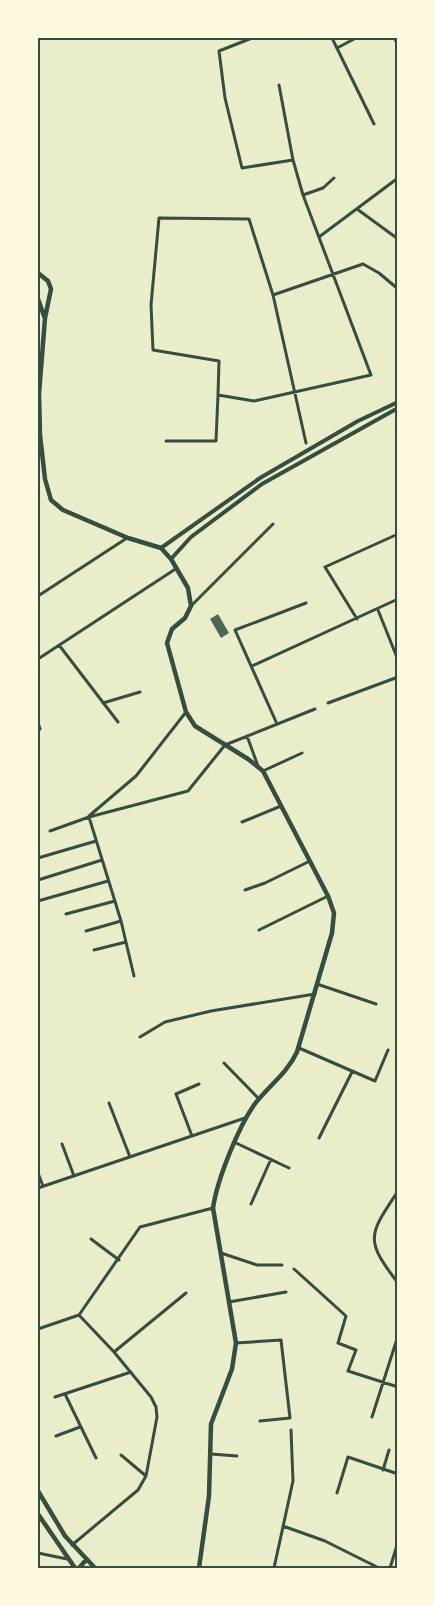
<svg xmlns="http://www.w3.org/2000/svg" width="435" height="1606" viewBox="0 0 435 1606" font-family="Commissioner,sans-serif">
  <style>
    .building { fill: #4f6655 }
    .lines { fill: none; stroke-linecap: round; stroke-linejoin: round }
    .minor { stroke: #344e41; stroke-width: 3 }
    .tertiary { stroke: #344e41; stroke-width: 4 }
    .secondary { stroke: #344e41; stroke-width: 4.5 }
    .neatline { fill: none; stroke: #344e41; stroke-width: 2 }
  </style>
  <rect width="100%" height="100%" fill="#e9edc9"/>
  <path class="building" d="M218,614L229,633L221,638L210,619Z"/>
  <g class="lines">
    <path class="minor" d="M252,38L219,51L225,98L242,168L293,160
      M332,38L374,124
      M394,38L398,44
      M337,48L356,38
      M303,195L323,188L334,178
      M357,209L398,239
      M319,237L398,178
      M273,295L363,264L379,273L398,289
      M218,395L219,361L153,350L151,305L159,218L249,219L273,295L306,443
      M166,441H216L218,395L254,401L371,375L303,195L293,160L279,85
      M38,596L127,538
      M191,606L273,524
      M378,610L398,660
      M357,619L325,567L398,534
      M59,645L118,722
      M38,659L177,568
      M252,666L398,599
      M103,703L140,692
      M328,703L398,677
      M38,723L40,729
      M277,724L235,630L306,603
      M247,736L258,766
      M263,771L302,753
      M89,816L136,776L186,712
      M89,817L121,921L134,976
      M242,822L281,806
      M50,831L89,817L188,791L225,745L315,709
      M38,858L96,841
      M38,880L102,860
      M245,890L265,883L310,861
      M38,901L108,881
      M66,914L115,901
      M259,930L328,896
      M86,931L121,921
      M94,950L126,942
      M317,984L376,1004
      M140,1037L165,1022L211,1011L315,994
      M299,1048L375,1081L388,1050
      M224,1063L259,1099
      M109,1103L130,1157
      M192,1136L176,1094L199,1084
      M319,1138L352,1072
      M236,1143L289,1168
      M62,1144L74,1176
      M38,1173L43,1186
      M38,1188L245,1118
      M398,1191C369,1235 364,1239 398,1283
      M251,1204L271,1159
      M91,1239L119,1260
      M221,1253L257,1265H282
      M294,1269L346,1316L338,1343L356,1350L348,1371L398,1387
      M229,1302L286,1292
      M38,1329L79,1315L140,1227L213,1208
      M236,1343L281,1340L290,1418L260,1421
      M114,1352L186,1293
      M65,1394L96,1458
      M55,1397L131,1372
      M372,1417L396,1342
      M56,1436L80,1427
      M211,1454L237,1456
      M121,1455L146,1476
      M383,1470L389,1450
      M337,1493L348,1457L398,1474
      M283,1526L325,1541L379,1568
      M72,1545L138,1490L146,1476L157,1417L156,1407L151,1397L114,1352L79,1315
      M38,1553L67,1559
      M274,1568L293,1481L291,1430
      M390,1568L398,1542"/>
    <path class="tertiary" d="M161,548L260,478L358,421L398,402
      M171,559L191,537L262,484L398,408"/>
    <path class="secondary" d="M38,273L48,281L51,289L45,318L39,394L40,435L45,479L51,500L63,510L128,538L161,548L171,559L188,588L191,606L185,618L172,629L167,643L186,712L195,726L248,759L263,771L328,896L334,913L332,933L297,1052C286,1075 269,1085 254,1105C238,1128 217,1180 213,1208L236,1343L232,1369L211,1424L209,1496L199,1568
      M38,299L44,316
      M38,1491L65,1536L95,1568
      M38,1514L75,1568
      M79,1568L86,1560"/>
  </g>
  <rect width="435" height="1606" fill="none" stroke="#fefae0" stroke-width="78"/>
  <rect x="39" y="39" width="357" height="1528" class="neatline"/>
</svg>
